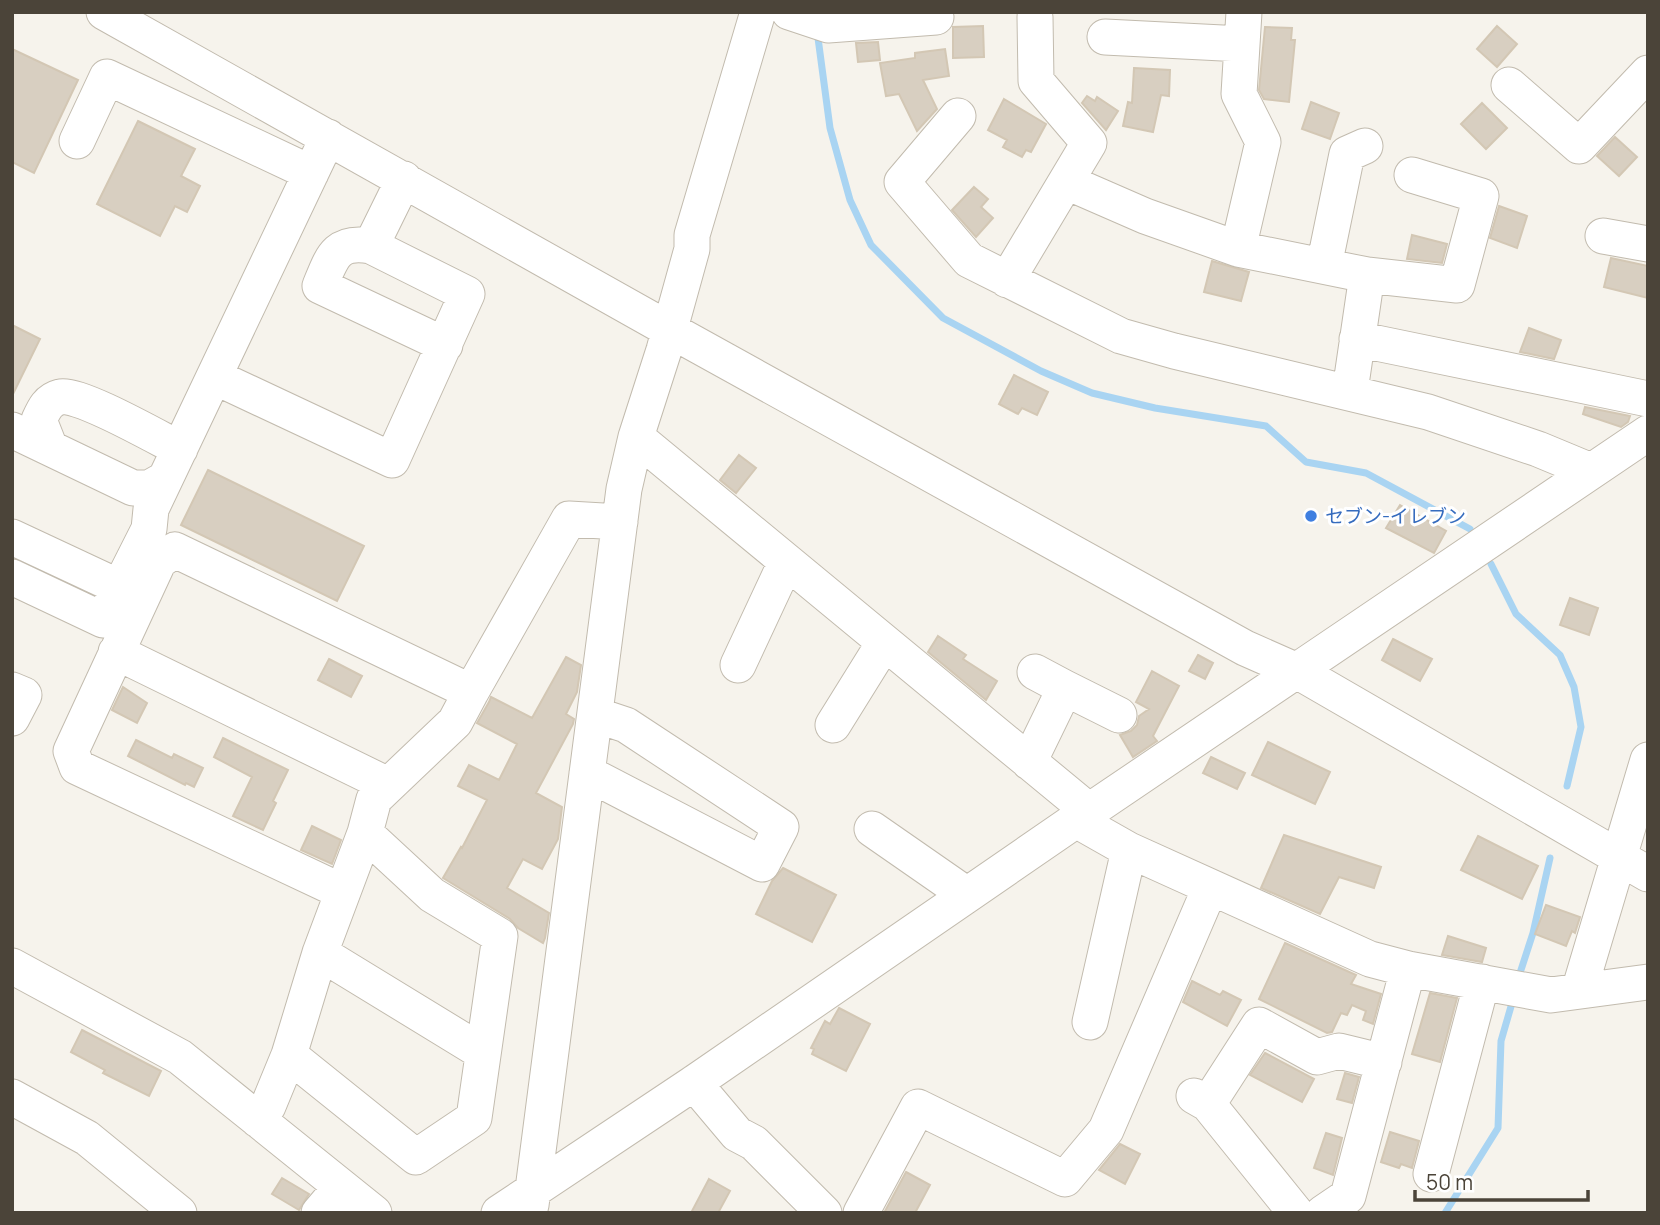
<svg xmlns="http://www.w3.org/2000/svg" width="1660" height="1225" viewBox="0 0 1660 1225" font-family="Manrope,'Noto Sans JP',sans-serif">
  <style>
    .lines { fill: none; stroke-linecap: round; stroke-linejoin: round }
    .stream { stroke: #a9d4f2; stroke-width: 7 }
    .building { fill: #d8cfc1; stroke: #d3c7b4; stroke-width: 2 }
    .minor-casing { stroke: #c2bbae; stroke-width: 37 }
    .minor { stroke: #fff; stroke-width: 35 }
    .shop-dot { fill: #3f7fe0; stroke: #fff; stroke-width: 2.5 }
    .labels { text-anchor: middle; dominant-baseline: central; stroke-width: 6; stroke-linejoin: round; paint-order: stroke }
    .shop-label { font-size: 19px; fill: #366cbe; stroke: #fff; text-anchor: start }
  </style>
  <rect width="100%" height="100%" fill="#f6f3ec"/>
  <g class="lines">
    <path class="stream" d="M818,38L830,128L850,200L871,245L943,318L1041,371L1092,393L1155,408L1266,426L1306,462L1366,473L1470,529
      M1491,564L1516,614L1560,655L1574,687L1581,727L1567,786
      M1520,973L1533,933L1550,858
      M1445,1213L1498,1128L1501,1041L1512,1003"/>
  </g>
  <path class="building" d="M983,26L984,57L953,58V27Z
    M1497,26L1517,44L1497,67L1477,49Z
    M1265,27L1292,28L1291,40H1295L1289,102L1264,99L1259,90Z
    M878,42L880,60L858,62L856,43Z
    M12,49L78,80L34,173L12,162Z
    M945,49L949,76L923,80L937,109L917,131L899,94L886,96L880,63L915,58V53Z
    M1134,68L1170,70L1169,96L1161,95L1153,132L1123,126L1128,102L1132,103Z
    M1087,96L1095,101L1097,97L1118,111L1106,130L1082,103Z
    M1004,99L1046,124L1031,152L1026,150L1022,157L1003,147L1007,140L988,130Z
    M1311,102L1339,113L1330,139L1302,129Z
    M1482,103L1507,128L1486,149L1461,124Z
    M138,121L195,149L181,176L200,186L187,212L175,206L160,236L97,204Z
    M1615,137L1637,157L1619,176L1597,156Z
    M974,187L988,199L981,207L993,218L976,237L952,210Z
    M1499,206L1527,216L1517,248L1490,238Z
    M1412,235L1447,244L1442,263L1407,259Z
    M1611,258L1648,266V298L1604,287Z
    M1212,261L1249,272L1241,301L1204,292Z
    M12,325L40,339L12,396Z
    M1529,328L1561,340L1554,359L1520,352Z
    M1014,375L1048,392L1037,415L1022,408L1018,414L999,404Z
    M1585,407L1630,416L1628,422L1621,427L1583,414Z
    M739,455L756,468L736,493L720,480Z
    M208,470L364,546L337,601L181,525Z
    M1400,505L1446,531L1434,553L1386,528Z
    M1570,598L1598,608L1589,635L1560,625Z
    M938,636L966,655L963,659L997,681L986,700L928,652Z
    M1393,639L1432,659L1420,681L1382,660Z
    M1198,655L1213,663L1205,679L1189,671Z
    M566,657L581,665L577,692L566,714L574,719L573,724L536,793L562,807L558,839L542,869L523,859L507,888L549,913L545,938L543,943L518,928L510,919L443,878L461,847L462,848L487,800L458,786L469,765L499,780L517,744L477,723L489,702L491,697L532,718Z
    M329,659L362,676L351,697L318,680Z
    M1152,671L1179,686L1153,736L1157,741L1133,757L1120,735L1131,731L1137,725L1139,716L1149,709L1136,702Z
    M123,687L147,703L137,723L112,710Z
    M223,738L288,770L273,801L276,803L263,830L233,816L252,777L214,757Z
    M136,740L172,758L174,754L203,768L194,787L186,783L185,785L128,756Z
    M1268,742L1330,772L1315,804L1252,775Z
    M1211,757L1245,773L1237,789L1203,773Z
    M312,826L341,840L332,864L301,850Z
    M1284,835L1381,867L1374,888L1339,877L1320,914L1261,888Z
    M1478,836L1538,866L1522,899L1461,870Z
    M783,868L836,895L812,942L756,914L772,881Z
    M1546,905L1580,917L1575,933L1572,931L1566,946L1535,934Z
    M1448,936L1486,948L1482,962L1442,955Z
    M1285,943L1356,975L1351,984L1381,994L1373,1024L1363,1020L1366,1011L1352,1005L1347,1015L1341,1013L1332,1032L1327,1033L1259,999Z
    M1192,981L1220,995L1223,991L1241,1000L1227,1026L1183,1002Z
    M1430,993L1457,998L1440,1062L1412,1054Z
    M839,1008L870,1024L846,1071L812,1054L814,1049L811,1048L825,1021L830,1024Z
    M82,1030L161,1071L149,1096L103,1073L105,1070L71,1052Z
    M1265,1053L1314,1079L1302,1102L1250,1075Z
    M1345,1073L1359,1077L1352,1103L1337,1099Z
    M1390,1132L1419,1141L1412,1168L1401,1164L1399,1168L1381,1162Z
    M1326,1133L1342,1138L1333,1175L1314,1168Z
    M1120,1144L1140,1154L1125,1184L1099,1170Z
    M906,1172L930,1185L915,1213H884Z
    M282,1178L309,1194L299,1210L272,1194Z
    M709,1179L730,1191L718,1213H691Z"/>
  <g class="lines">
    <defs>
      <path id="minor" d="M104,12L670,330L1245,648L1297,671L1648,874
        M789,12L828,25L936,17
        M1105,37L1242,44
        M1509,85L1579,146L1648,73
        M958,116L902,182L969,260L1121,336L1174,351L1428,412L1538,449L1591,471
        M77,141L107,77L311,173
        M1067,182L1145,216L1238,249L1367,275L1350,391
        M1603,236L1648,244
        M371,246L404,179
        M1238,249L1263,142L1239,94L1244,12
        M1324,266L1347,154L1365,146
        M1367,275L1457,285L1481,196L1412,175
        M1007,280L1089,143L1036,81L1035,17
        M1357,339L1648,399
        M215,377L392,460L467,294L371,246C336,240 332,257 320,286L445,345
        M12,430L133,488H149L165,479
        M636,437L1089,811
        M50,448L39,420C44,409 48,400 60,397C78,392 160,439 180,449
        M12,537L119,587
        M12,577L103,620L149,529L151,509L328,137
        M116,652L388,785
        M738,665L786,562
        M1065,688L1119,715
        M12,690L24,695L12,718
        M833,725L884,643
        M1029,762L1065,688L1035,672
        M587,773L762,864L781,827L626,725L596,715
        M1076,820L1129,850L1370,959L1408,969L1551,995L1648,982
        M872,829L967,895
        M343,892L77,767L71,751L159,561L175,550L471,692L569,519L620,522
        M320,953L482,1052
        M12,966L180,1057L374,1213
        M1579,991L1648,760
        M1090,1022L1129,850
        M289,1055L416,1157L474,1118L500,936L432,895L365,833
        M694,1083L737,1134L754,1143L824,1213
        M1194,1096L1208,1104L1296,1213
        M12,1097L87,1138L179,1213
        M1208,1104L1259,1025L1317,1057L1339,1051L1384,1062
        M258,1120L268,1106L289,1055L320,953L365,833L374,799L455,722L471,692
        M1431,1174L1482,982
        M531,1205L624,489L636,437L664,350L692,249V235L758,12
        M319,1213L341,1187
        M499,1213L694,1083L1076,820L1648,433
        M861,1213L918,1107L1065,1179L1106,1130L1210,888
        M1323,1213L1348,1196L1408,969"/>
    </defs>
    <use href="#minor" class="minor-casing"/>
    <use href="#minor" class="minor"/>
  </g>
  <circle class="shop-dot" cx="1311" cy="516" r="7"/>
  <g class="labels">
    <g class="shop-label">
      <text x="1325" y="516">セブン-イレブン</text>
    </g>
  </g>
  <rect width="1660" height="1225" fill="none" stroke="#4b4439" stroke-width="28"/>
  <path d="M1415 1190v10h173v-10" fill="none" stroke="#4b4439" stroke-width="3.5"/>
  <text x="1426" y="1190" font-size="21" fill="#4b4439" stroke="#ffffff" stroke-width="5" paint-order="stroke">50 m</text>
</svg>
